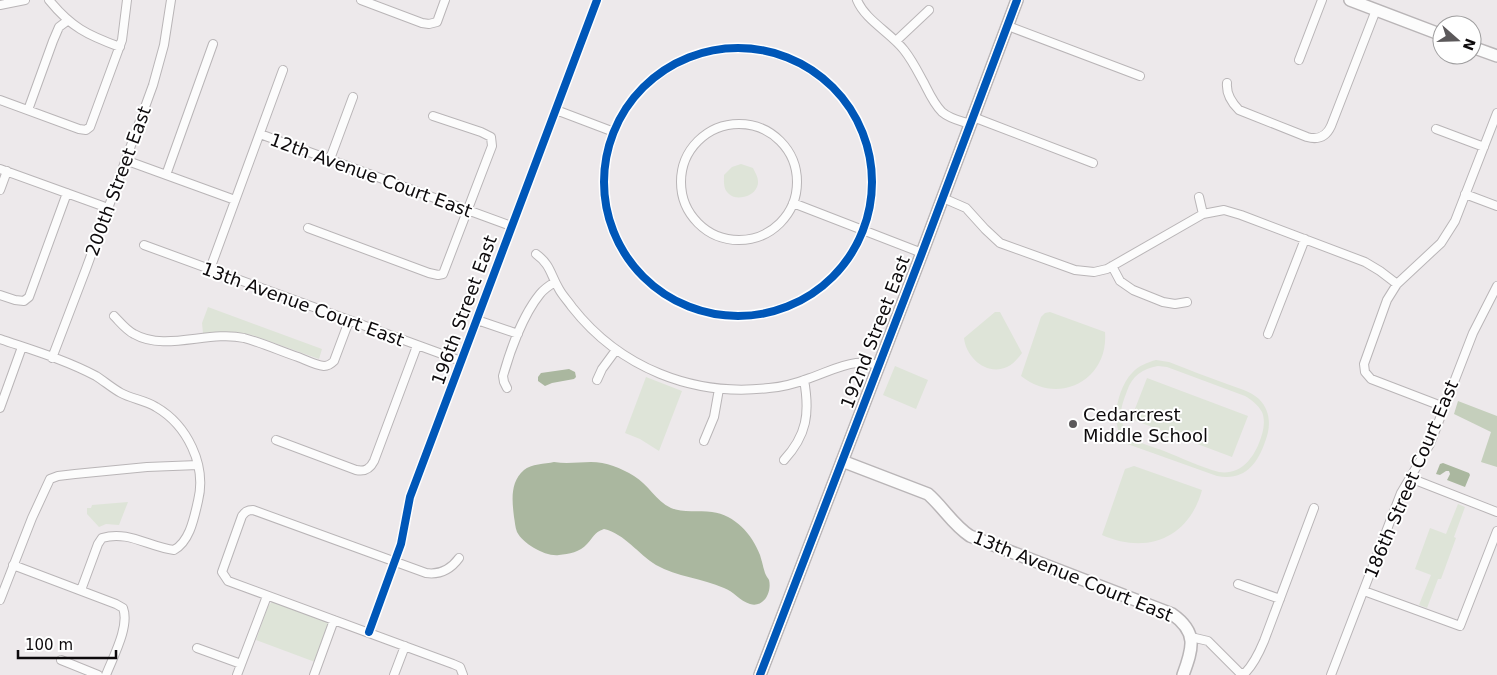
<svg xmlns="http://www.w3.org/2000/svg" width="1497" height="675" viewBox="0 0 1497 675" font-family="'DejaVu Sans',sans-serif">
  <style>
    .green { fill: #dee4d8; fill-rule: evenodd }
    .forest { fill: #c5cfbc }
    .water { fill: #aab79f }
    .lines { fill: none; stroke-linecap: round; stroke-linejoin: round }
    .street-casing { stroke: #b9b5b7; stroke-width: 10 }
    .secondary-casing { stroke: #b9b5b7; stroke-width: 14 }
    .street { stroke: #fcfcfc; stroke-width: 8 }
    .secondary { stroke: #fcfcfc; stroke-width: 11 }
    .cycleway-casing { stroke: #fff; stroke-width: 11 }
    .cycleway { stroke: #0057b8; stroke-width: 8 }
    .poi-dot { fill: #5b585a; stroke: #fff; stroke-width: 2 }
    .labels { text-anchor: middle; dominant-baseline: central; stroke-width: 4; stroke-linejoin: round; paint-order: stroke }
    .street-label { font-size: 18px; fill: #0d0a0c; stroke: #fff }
    .poi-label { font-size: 18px; fill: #0d0a0c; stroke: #fff; text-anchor: start }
  </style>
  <rect width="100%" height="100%" fill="#ede9eb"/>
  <path class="green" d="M741,164L753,168C756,174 760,180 757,187C753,197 736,201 729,194C723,189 724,182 724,175L732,167Z
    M208,307L322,349L319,359L252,335L234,332L203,333L202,323Z
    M995,312H1000L1022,353C1018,358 1014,364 1007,367C987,376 966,358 964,338Z
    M1050,312L1105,332C1109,381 1058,406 1021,376L1041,317L1045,313Z
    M1156,360L1169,362C1189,370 1208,377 1227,384C1238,388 1250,391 1259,399C1271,411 1271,427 1265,442C1257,465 1244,481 1217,476L1105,436L1107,430L1120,434C1111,418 1119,386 1132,373C1138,366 1148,362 1156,360ZM1158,366L1167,367L1245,396C1252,400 1258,405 1262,412C1266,422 1263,433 1259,443C1252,460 1240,475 1219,472C1200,467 1182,458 1164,451C1154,447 1141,444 1132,438C1128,435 1125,430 1123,425C1118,414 1123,402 1127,391C1132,376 1142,369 1158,366Z
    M895,366L928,380L916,409L883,395Z
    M646,377L682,391L659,451L640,439L625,433Z
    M1147,378L1248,416L1232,457L1131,419Z
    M1134,466L1202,490C1189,538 1147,555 1102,535L1125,469Z
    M128,502L119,525L106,524L99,527L87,514V508H91L92,505Z
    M1458,504L1465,507L1454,537L1456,538L1441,579H1438L1427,608L1419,605L1431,575L1415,569L1430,528L1446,534Z
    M278,601L328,622V626L315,662L256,640L268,606L272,602Z"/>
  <path class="forest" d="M1458,401L1497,416V467L1481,462L1491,432L1454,414Z"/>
  <path class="water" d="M569,369L575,372L576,377L574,379L552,383L545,386L538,381V377L541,373Z
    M554,462C567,464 579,462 591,462C606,462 621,468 634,476C648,484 656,501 671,508C683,513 699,510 712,512C735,515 752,534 760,555C762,561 763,567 765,573C766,576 768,578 769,580C772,592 764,608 750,604C740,601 733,591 724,588C702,578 677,577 656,565C638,554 625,534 604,529C593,533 594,537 587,544C580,552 569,554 559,555C546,557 523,544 517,532C515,527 515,522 514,517C512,500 510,482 524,470C531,464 545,464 554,462Z
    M1443,463L1469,473L1470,475L1465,487L1447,480L1450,474L1449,471H1446L1440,475L1436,474L1440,464Z"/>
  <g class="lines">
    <defs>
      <path id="street" d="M49,0C71,27 87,35 120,47
        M361,0L422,23L429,24L437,22L445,0
        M857,0C865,20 891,33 904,50C912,60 918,72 924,83C929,93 934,104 942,112C950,119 961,121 970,124
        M0,5L25,0
        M1008,26L1140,76
        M896,41L929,10
        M604 182a134 134 0 1 1 268 0a134 134 0 1 1-268 0Z
        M1299,60L1322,0
        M1227,83C1226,94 1232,103 1239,110L1307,137C1318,140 1326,137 1331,126L1376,10
        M0,100L79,129L86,130L90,127L122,40L127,0
        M28,110L53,41L59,27L67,21
        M556,110L614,132
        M973,117L1093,163
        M681 182a58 58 0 1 1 116 0a58 58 0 1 1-116 0Z
        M1436,129L1484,147
        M260,134L511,226
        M330,159L353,97
        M125,160L235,200
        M0,169L108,208
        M166,175L213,44
        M0,190L7,171
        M1465,194L1497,206
        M1199,197L1203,214
        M943,198L966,208L985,229L1000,243L1075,270L1094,272L1107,269L1203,214L1224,210L1241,215L1365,262L1380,271L1397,284
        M793,203L922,253
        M308,228L429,273L438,275L443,274L492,146L491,137L481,132L433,116
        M144,245L461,361
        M536,254C551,265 550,274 559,289C562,295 568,301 572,307C620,368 693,397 769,388C783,387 797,383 810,378C825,373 840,365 856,363C864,362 871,363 879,365
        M1112,266L1120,281L1133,290L1163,302L1175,304L1187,302
        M210,269L283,70
        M0,295L15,300L24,301L29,297L67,193
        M114,316C120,322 126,330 134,334C165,352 209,330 244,338C263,343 280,351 298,357C306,360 315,365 324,366C328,366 330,365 334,361L349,321
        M477,320L518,334
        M1268,334L1305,239
        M0,339C32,350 66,360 96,376C104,381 112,388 121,393C132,399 145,400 156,407C187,425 207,465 198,501C194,518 190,541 174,550C149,547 128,530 102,538L98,544L81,590
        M52,358L86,269L153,85L164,45L171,0
        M597,380L602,369L616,350
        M507,388L504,382L503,376C510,351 523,315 540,294C544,289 550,285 555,282
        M1444,407L1371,379L1365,372L1364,364L1387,300L1397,284L1441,243L1455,221L1497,113
        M0,408L22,347
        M276,440L356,470C365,472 370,469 374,461L417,346
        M704,441L714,417L719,389
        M784,460C807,435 810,413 804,380
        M1410,478L1497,512
        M459,558C451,569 440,575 426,573L253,510C247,510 245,512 242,516L222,572L228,581L453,664L460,667L463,675
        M13,565L116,604L123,608C130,626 113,657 106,675
        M1238,584L1280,599
        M1364,591L1460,626L1497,531
        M0,600L32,518L50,479L58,476L75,474L147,467L198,465
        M369,632L401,544L410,497L597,0
        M1191,637L1208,641L1240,673H1245C1254,664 1259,653 1264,641L1314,508
        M197,648L241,664
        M61,660L98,675
        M237,675L267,596
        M314,675L334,620
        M394,675L405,646
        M1331,675L1401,493L1430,444L1473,333L1497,286"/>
      <path id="secondary" d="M1350,0L1442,35
        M1472,47L1497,56
        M842,461L928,494C943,507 953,525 970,536L1172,614C1198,632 1193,648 1183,675
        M760,675L922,253L1017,0"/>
    </defs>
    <use href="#street" class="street-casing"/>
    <use href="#secondary" class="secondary-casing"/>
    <use href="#street" class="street"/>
    <use href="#secondary" class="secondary"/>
    <defs>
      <path id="cycleway" d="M604 182a134 134 0 1 1 268 0a134 134 0 1 1-268 0Z
        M369,632L401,544L410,497L597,0
        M760,675L922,253L1017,0"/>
    </defs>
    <use href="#cycleway" class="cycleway-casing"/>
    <use href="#cycleway" class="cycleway"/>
  </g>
  <circle class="poi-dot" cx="1073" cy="424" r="5"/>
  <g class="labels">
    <g class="street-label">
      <text transform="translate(371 175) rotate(20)">12th Avenue Court East</text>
      <text transform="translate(118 181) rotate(-70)">200th Street East</text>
      <text transform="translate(303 304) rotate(20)">13th Avenue Court East</text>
      <text transform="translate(464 310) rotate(-70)">196th Street East</text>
      <text transform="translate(875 332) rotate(-69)">192nd Street East</text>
      <text transform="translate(1411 479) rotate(-67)">186th Street Court East</text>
      <text transform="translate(1073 576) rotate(22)">13th Avenue Court East</text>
    </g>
    <g class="poi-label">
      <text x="1083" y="414">Cedarcrest<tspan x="1083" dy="21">Middle School</tspan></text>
    </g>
  </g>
  <g transform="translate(1457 40) rotate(110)"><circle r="24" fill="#ffffff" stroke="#9e9d9e"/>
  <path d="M0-4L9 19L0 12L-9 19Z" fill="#5b585a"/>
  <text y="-8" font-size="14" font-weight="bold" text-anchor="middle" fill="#0d0a0c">N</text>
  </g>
  <path d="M18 650v8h98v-8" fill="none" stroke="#0d0a0c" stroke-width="2.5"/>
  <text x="25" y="650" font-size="15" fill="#0d0a0c" stroke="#ffffff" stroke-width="4" paint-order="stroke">100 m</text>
</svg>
